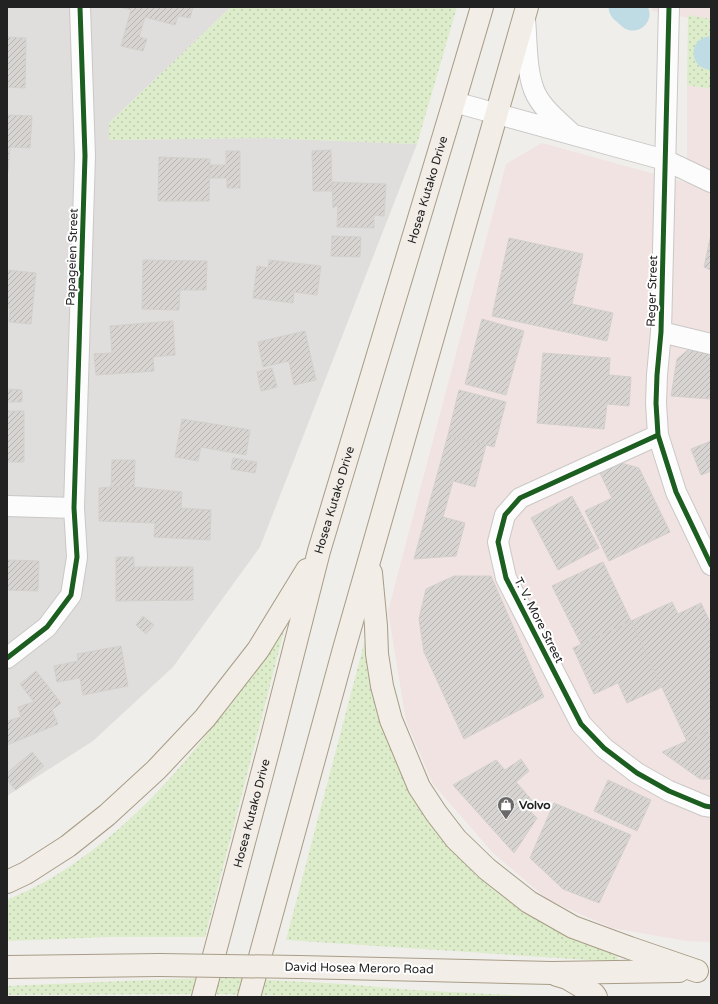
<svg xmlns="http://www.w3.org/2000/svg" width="718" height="1004" viewBox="0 0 718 1004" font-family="'Varela Round',sans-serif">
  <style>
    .residential { fill: #dfdedc }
    .commercial { fill: #f1e3e1 }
    .grass { fill: url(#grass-dots) }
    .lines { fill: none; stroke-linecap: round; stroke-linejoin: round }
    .river { stroke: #bfdbe3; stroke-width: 33 }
    .building { fill: url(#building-hatch); stroke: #d3d0cc }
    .minor-casing { stroke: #c9c8c7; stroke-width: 22 }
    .major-casing { stroke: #a79c86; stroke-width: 24 }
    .minor { stroke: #fdfcfc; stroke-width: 20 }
    .major { stroke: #f3ede7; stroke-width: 22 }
    .major-bridge-casing { stroke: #a79c86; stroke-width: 24; stroke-linecap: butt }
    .major-bridge { stroke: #f3ede7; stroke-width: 22 }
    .cycleway-casing { stroke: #fff; stroke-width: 8 }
    .cycleway { stroke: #1b5e20; stroke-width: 5 }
    .labels { text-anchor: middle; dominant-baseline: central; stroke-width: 4; stroke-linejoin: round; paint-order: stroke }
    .street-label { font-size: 12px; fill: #222; stroke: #fff }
    .poi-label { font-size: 12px; font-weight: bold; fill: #222; stroke: #fff; text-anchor: start }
  </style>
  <defs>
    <pattern id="grass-dots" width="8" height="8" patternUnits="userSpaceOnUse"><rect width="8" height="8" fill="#ddeccb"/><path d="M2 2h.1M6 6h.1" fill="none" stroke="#bdcaae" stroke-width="1.8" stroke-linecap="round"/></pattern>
    <pattern id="building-hatch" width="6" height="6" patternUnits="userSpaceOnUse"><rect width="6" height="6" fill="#d7d4d2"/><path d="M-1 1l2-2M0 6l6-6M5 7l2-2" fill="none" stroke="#b8b6b4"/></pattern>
  </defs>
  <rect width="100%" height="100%" fill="#f0eeeb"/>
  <path class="residential" d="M7,7H231L109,123V140L265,138L417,144L260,547L173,667L93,741L7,796Z"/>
  <path class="commercial" d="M652,7H711V22L652,11Z
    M687,85L711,89V942L686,941L612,928L548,900L493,853L433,784L406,721L388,611L506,164L542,143L687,183Z"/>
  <path class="grass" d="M231,7H457L417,144L265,138L109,140V123Z
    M688,15L711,19V89L687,85Z
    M285,627L205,937H110L7,941V900C30,890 56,877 76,862C164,802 224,713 285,627Z
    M365,640L370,667L420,802L562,930L617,956L619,962L286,940Z
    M231,978L344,984L413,990L548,997H357L209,994L7,995V986L170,979Z"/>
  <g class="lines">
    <path class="river" d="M625,7L633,14
      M710,53H711"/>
  </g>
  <path class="building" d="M119,7H193L190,18L178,16L175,25L145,17L139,37L147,39L143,51L121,46L131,10Z
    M7,37L26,38L25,88L7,87Z
    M7,115L32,116L30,148L10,147L8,172H7Z
    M331,150L332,191H313L312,151Z
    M226,151H240V188H227V178H209V165H226Z
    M159,157L210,159L209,201H158Z
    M332,182L386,184L384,216L374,215V228L337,227L338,205L333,208Z
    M711,234V270L704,267Z
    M332,236L361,237L360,257L331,256Z
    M509,238L583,254L572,304L613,313L607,341L492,316Z
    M143,260L207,261L206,290H180L179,310L142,309Z
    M269,260L321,266L317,295L294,292L293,303L253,298L257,266L268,268Z
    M7,270L36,273L31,324L9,322L10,308H7Z
    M482,319L524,331L506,395L465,384Z
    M173,321L175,355L153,357L154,371L96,375L94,354L112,353L110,326Z
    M305,331L316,380L294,385L289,361L263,367L258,342Z
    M689,349L705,350L711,355V399L671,396L677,359Z
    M543,353L610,358L609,375L631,377L629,406L607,404L604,429L537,423Z
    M272,368L277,387L261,391L257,372Z
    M7,389L22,390V402H7Z
    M459,390L506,402L494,447L448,435Z
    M7,411H24V462H7Z
    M182,419L250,430L246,455L201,447L198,461L175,457Z
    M448,435L486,445L475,487L453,481L443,517L465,523L456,556L414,559Z
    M711,441V471L701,475L691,449Z
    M233,458L257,462L255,473L231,469Z
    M112,460H135L134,487H111Z
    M618,462L639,468L670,532L609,561L585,511L612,498L599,471Z
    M111,487H134L182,492L181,508L211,510L210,540L154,537L155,523L99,521V488Z
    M572,496L599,548L558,570L531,518Z
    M116,557H134V567H193V600L116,601Z
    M7,560L39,561L38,591L7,590Z
    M603,562L631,621L581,644L552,586Z
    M454,576H491L544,697L464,739L424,652L419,619L426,589Z
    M672,602L678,614L701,603L711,624V730L687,741L631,621Z
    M143,616L154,625L146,634L136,625Z
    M631,621L662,687L627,703L618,683L594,694L573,648Z
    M121,646L128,686L83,695L80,678L57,682L54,666L78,661L77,654Z
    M36,671L61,703L52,710L58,724L7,745V721L21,717L18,707L34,702L20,684Z
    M711,730V779H700L662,752Z
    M32,752L44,766L16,790L7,780V773Z
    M521,759L529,771L516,782L535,804L531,812L537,818L514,853L453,785L496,760L505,770Z
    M608,780L651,800L637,831L594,811Z
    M554,803L631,835L599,903L563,889L530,858Z"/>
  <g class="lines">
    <defs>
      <path id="minor" d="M669,7L661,332L657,375L656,403L658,435L676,492L711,565
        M525,19C527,41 526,69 534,90C541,108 559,121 572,134
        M454,102L665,160L711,182
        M661,332L711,344
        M658,435L520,498L505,515L498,542L506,578L581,724L604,748L637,773L669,791L705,806L711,807
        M7,506L74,508
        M7,658L47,627L71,595L77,557L74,508L85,156L80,7"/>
      <g id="major">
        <path d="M371,573L376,626L377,654L382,686L391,720L419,787L436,813L456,839L487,869L529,902L573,927L630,948L697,971"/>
        <path d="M7,882L26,873L68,846L107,815L156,770L205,718L258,650L307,570"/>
        <path d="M7,967L159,965"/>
        <path d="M299,967L552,973L679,971"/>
        <path d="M557,975L567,978L594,994L596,997"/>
        <path id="s1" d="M203,997L272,736L319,551L454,102L482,7"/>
        <path d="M249,997L344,649L527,7"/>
      </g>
    </defs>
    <use href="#minor" class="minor-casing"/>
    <use href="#major" class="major-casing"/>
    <use href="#minor" class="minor"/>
    <use href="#major" class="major"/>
    <defs>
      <path id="major-bridge" d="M159,965L299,967"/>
    </defs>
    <use href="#major-bridge" class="major-bridge-casing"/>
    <use href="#major-bridge" class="major-bridge"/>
    <defs>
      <path id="cycleway" d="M669,7L661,332L657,375L656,403L658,435L676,492L711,565
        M658,435L520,498L505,515L498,542L506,578L581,724L604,748L637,773L669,791L705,806L711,807
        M7,658L47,627L71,595L77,557L74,508L85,156L80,7"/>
    </defs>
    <use href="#cycleway" class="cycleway-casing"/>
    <use href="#cycleway" class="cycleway"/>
  </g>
  <defs>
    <symbol id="shop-pin" viewBox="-11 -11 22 30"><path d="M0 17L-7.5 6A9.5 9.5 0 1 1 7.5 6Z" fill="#6a6968" stroke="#fff"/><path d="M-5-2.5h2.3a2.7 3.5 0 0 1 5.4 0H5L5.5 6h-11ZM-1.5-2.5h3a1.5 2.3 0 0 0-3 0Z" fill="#fff"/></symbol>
  </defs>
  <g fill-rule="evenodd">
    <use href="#shop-pin" x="496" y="795" width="20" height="27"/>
  </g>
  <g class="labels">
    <g class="street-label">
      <text stroke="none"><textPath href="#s1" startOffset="838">Hosea Kutako Drive</textPath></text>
      <text transform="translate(72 257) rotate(-88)">Papageien Street</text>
      <text transform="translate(652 291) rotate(-88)">Reger Street</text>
      <text stroke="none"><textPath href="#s1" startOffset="514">Hosea Kutako Drive</textPath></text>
      <text transform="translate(539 620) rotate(63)">T. V. More Street</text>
      <text stroke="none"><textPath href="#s1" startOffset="190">Hosea Kutako Drive</textPath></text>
      <text transform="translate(359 968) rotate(1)">David Hosea Meroro Road</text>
    </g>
    <g class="poi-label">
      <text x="519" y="805">Volvo</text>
    </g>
  </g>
  <rect width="718" height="1004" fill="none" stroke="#222222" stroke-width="16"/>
</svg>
